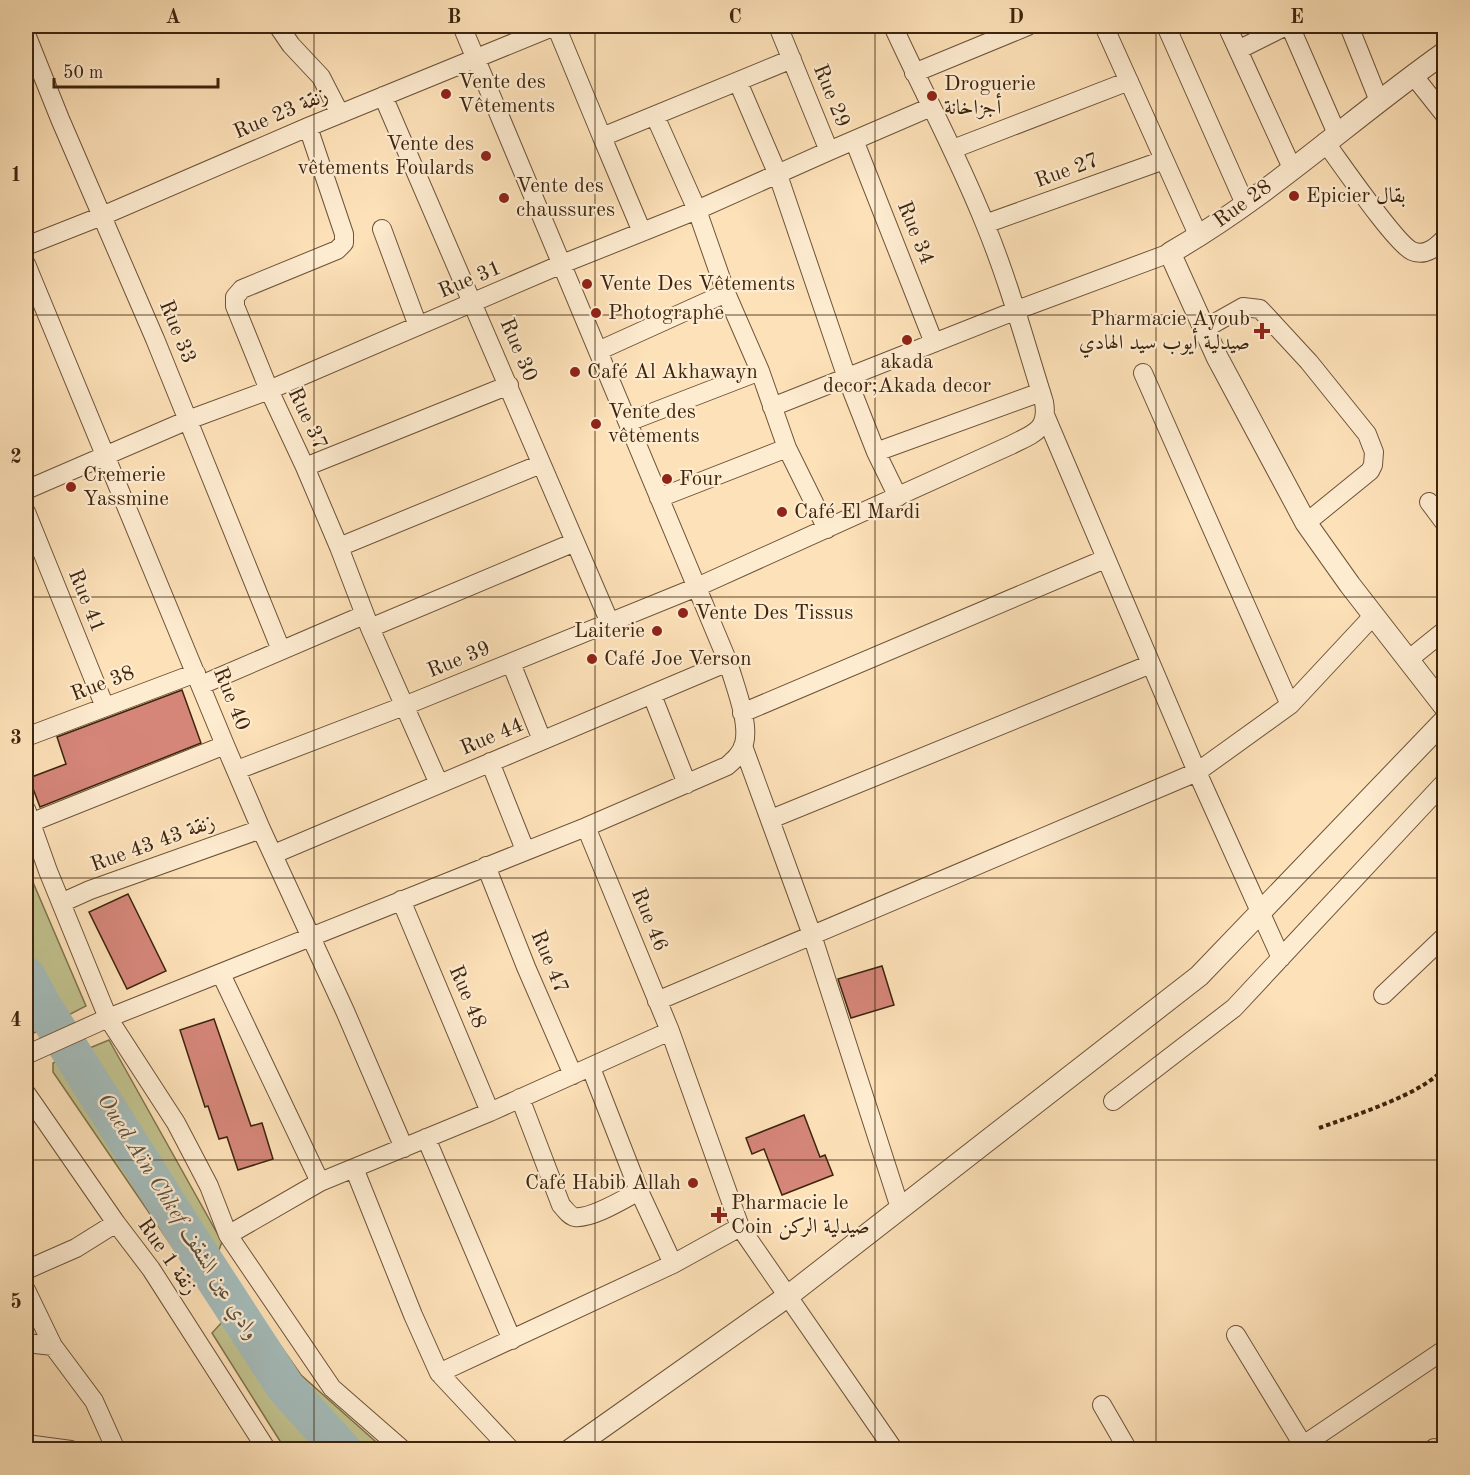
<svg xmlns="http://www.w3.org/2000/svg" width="1470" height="1475" viewBox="0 0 1470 1475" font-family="'Old Standard TT',Amiri,serif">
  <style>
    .green { fill: #c1c28e; stroke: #7f734e; stroke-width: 1.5 }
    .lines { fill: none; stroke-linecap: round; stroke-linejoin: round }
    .river { stroke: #a4bbb9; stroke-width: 39 }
    .building { fill: #d58679; stroke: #3d240d; stroke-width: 1.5 }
    .minor-casing { stroke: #6d5338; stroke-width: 20 }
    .tertiary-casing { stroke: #6d5338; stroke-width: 23 }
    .path { stroke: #3d240d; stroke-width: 4; stroke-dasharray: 4.5 3; stroke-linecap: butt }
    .minor { stroke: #feecd1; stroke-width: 18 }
    .tertiary { stroke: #feecd1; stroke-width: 21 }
    .grid { fill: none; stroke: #3d240d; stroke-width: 1.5; stroke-opacity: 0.55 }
    .poi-dot { fill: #8f2418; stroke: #feecd1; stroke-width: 2 }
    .labels { text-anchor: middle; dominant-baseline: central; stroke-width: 4.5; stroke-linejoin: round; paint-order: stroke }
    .poi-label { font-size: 21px; fill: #3d240d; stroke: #feecd1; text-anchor: start }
    .street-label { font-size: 21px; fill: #3d240d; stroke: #feecd1 }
    .water-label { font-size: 22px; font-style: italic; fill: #5c5141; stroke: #feecd1 }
    .neatline { fill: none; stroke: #3d240d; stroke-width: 2 }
    .grid-label { font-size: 20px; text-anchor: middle; font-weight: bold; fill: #3d240d }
  </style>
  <rect width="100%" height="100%" fill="#fde1b8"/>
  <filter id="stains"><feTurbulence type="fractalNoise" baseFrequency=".00333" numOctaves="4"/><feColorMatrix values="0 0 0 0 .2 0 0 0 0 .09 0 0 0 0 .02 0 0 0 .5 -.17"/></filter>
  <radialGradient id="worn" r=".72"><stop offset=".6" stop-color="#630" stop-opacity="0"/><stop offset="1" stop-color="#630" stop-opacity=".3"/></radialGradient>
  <path class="green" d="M26,866L86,1006L26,1037Z
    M109,1040L222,1242L217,1255L301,1375L384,1449H285L212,1333L223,1321L53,1072V1063Z"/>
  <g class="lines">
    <path class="river" d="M26,976L41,1004L186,1234L286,1388L342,1450"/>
  </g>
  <path class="building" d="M182,690L201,743L40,807L29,778L66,764L57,737Z
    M128,894L166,971L127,989L89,912Z
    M882,966L894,1005L851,1018L838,979Z
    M214,1019L251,1126L262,1123L273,1159L238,1170L227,1137L219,1139L208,1106L205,1107L180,1030Z
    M804,1115L820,1157L825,1155L833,1175L782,1195L764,1149L752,1154L746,1138Z"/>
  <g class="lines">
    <defs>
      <path id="minor" d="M278,26L291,45L321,77L340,114
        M556,26L602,137
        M778,26L829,151
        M1104,26L1199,237
        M1166,26L1245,204
        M1227,26L1292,168
        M1290,26L1337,134
        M1349,26L1379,101
        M26,34L60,119L155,339L281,650
        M1238,50L1286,26
        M914,73L1028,26
        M1413,75L1444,114
        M738,82L778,175L847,378L876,452L898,497
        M383,96L610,623
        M655,116L697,210L726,293L760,371L787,448L827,529
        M308,127L344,234V243L337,250L242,289L235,297V306L269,390L305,467L339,547L370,628L439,784
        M854,140L934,343
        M1325,142C1340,162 1395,243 1412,251C1425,257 1436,247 1444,239
        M953,149L1129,81
        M985,224L1164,160
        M382,229L418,326
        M642,232L602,137L792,59
        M26,246L102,216L308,127L555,26
        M26,264L225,745L261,829L345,1011L404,1148
        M1204,329L1243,307L1260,309L1309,362L1367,434L1374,452L1373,465L1370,471L1306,523
        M598,351L726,293
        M1143,373L1290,705
        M772,407L1017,310L1170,253
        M1045,415L1197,772L1281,958
        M628,422L760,371
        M876,452L1041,392
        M305,467L509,385
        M26,490L188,420L269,390L562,264L697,210L829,151L931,107
        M659,498L787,448
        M1429,502L1444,522
        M26,512L105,707
        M339,547L541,464
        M370,628L575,542
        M1408,660L1444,631
        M511,663L542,740
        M201,685L364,615
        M652,695L687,784
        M742,713L1105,559
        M26,737L196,673
        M743,746L812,935L900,1208
        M490,762L525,850
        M237,770L404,706L697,587L1011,445C1032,434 1049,431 1044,402C1025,342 1009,282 985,224C958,156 923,92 893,26
        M26,809L48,871L108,1018L176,1123L209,1186L228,1235L332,1388L403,1450
        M771,819L1151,664
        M30,823L225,745
        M274,854L728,662
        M486,866L526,967L573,1075
        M401,900L490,1112
        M61,903L90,890L261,829
        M221,974L320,1182
        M1383,995L1444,937
        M657,1001L1197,772L1290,705L1373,616
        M26,1055L108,1018L586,827L727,766C734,760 741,754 744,744C750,722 734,684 728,662L462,26
        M591,1068L639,1191L673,1264
        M26,1093L116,1223L151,1269L267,1450
        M520,1098L561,1205C565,1209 569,1216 575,1217C592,1219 624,1199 639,1191
        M1113,1101L1234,1008L1444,783
        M426,1138L512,1340
        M354,1168L413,1315L439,1373L673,1264L740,1227L670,1031L586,827
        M740,1227L894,1450
        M228,1235L320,1182L490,1112L670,1031
        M26,1270L76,1248L116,1223
        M26,1290L53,1346L94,1401L116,1450
        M1236,1335L1306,1450
        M26,1343L53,1346
        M439,1373L511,1450
        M1102,1405L1128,1450
        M26,1444L71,1450
        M1296,1450L1444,1350
        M1432,1450L1434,1448"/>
      <path id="tertiary" d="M1444,53C1352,118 1268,197 1170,253L1217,357L1306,523L1350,585L1444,706
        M570,1450L788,1296L1199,976L1444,721"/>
    </defs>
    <use href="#minor" class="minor-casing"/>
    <use href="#tertiary" class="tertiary-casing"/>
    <path class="path" d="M1319,1128C1352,1116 1424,1094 1444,1068"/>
    <use href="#minor" class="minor"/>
    <use href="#tertiary" class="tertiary"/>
  </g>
  <path class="grid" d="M314,26V1450M595,26V1450M875,26V1450M1156,26V1450M26,315H1444M26,597H1444M26,878H1444M26,1160H1444"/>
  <g class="poi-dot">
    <circle cx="446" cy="94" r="6"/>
    <circle cx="932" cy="96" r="6"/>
    <circle cx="486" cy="156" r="6"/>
    <circle cx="1294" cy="196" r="6"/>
    <circle cx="504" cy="198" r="6"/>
    <circle cx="587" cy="284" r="6"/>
    <circle cx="596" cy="313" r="6"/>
    <path d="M1259 322h6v6h6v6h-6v6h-6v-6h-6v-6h6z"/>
    <circle cx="907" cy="340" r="6"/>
    <circle cx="575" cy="372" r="6"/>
    <circle cx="596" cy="424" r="6"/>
    <circle cx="667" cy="479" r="6"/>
    <circle cx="71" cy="487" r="6"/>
    <circle cx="782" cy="512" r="6"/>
    <circle cx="683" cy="613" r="6"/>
    <circle cx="657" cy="631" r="6"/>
    <circle cx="592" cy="659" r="6"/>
    <circle cx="693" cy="1183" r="6"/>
    <path d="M716 1206h6v6h6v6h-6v6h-6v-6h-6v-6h6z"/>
  </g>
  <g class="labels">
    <g class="poi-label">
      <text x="458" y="82">Vente des<tspan x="458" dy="24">Vêtements</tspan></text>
      <text x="944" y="84">Droguerie<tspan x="944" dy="24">أجزاخانة</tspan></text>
      <text x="474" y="144" text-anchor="end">Vente des<tspan x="474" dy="24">vêtements Foulards</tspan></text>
      <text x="516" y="186">Vente des<tspan x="516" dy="24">chaussures</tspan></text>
      <text x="1306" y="196">Epicier بقال</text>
      <text x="599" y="284">Vente Des Vêtements</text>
      <text x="608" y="313">Photographe</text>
      <text x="1250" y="319" text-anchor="end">Pharmacie Ayoub<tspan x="1250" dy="24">صيدلية أيوب سيد الهادي</tspan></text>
      <text x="907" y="362" text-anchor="middle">akada<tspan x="907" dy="24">decor;Akada decor</tspan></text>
      <text x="587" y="372">Café Al Akhawayn</text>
      <text x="608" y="412">Vente des<tspan x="608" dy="24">vêtements</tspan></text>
      <text x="83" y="475">Cremerie<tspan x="83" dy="24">Yassmine</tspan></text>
      <text x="679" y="479">Four</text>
      <text x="794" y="512">Café El Mardi</text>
      <text x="695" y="613">Vente Des Tissus</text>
      <text x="645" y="631" text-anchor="end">Laiterie</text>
      <text x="604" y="659">Café Joe Verson</text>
      <text x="681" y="1183" text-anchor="end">Café Habib Allah</text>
      <text x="731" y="1203">Pharmacie le<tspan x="731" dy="24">Coin صيدلية الركن</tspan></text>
    </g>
    <g class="street-label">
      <text transform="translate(831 96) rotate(68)">Rue 29</text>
      <text transform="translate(281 114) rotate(-23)">Rue 23 زنقة</text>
      <text transform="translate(1067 171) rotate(-20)">Rue 27</text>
      <text transform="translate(1243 204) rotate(-36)">Rue 28</text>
      <text transform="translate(915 233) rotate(68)">Rue 34</text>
      <text transform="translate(470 280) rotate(-23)">Rue 31</text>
      <text transform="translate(177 332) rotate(68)">Rue 33</text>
      <text transform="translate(518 350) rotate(67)">Rue 30</text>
      <text transform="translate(307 419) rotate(65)">Rue 37</text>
      <text transform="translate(86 601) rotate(68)">Rue 41</text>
      <text transform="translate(459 660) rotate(-22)">Rue 39</text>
      <text transform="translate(103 684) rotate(-21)">Rue 38</text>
      <text transform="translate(231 699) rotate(68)">Rue 40</text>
      <text transform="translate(492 737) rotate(-23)">Rue 44</text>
      <text transform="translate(153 844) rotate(-20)">Rue 43 زنقة 43</text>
      <text transform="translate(649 920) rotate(68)">Rue 46</text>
      <text transform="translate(549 962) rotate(67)">Rue 47</text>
      <text transform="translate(467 997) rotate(67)">Rue 48</text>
      <text transform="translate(167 1257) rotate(55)">Rue 1 زنقة</text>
    </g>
    <g class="water-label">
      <text transform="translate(178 1217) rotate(58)">Oued Aïn Chkef وادي عين الشقف</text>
    </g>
  </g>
  <rect width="1470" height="1475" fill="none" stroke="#fde1b8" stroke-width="66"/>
  <path d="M54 78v9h164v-9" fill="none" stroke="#3d240d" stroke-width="3"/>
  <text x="63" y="78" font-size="18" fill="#3d240d" stroke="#feecd1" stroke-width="4.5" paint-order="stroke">50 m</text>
  <rect x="33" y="33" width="1404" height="1409" class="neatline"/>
  <g class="grid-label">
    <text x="173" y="23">A</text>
    <text x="454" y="23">B</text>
    <text x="735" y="23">C</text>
    <text x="1016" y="23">D</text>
    <text x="1297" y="23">E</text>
    <text x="16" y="181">1</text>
    <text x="16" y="463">2</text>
    <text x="16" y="744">3</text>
    <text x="16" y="1026">4</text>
    <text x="16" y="1308">5</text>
  </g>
  <rect width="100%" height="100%" filter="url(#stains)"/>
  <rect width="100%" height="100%" fill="url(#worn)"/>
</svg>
